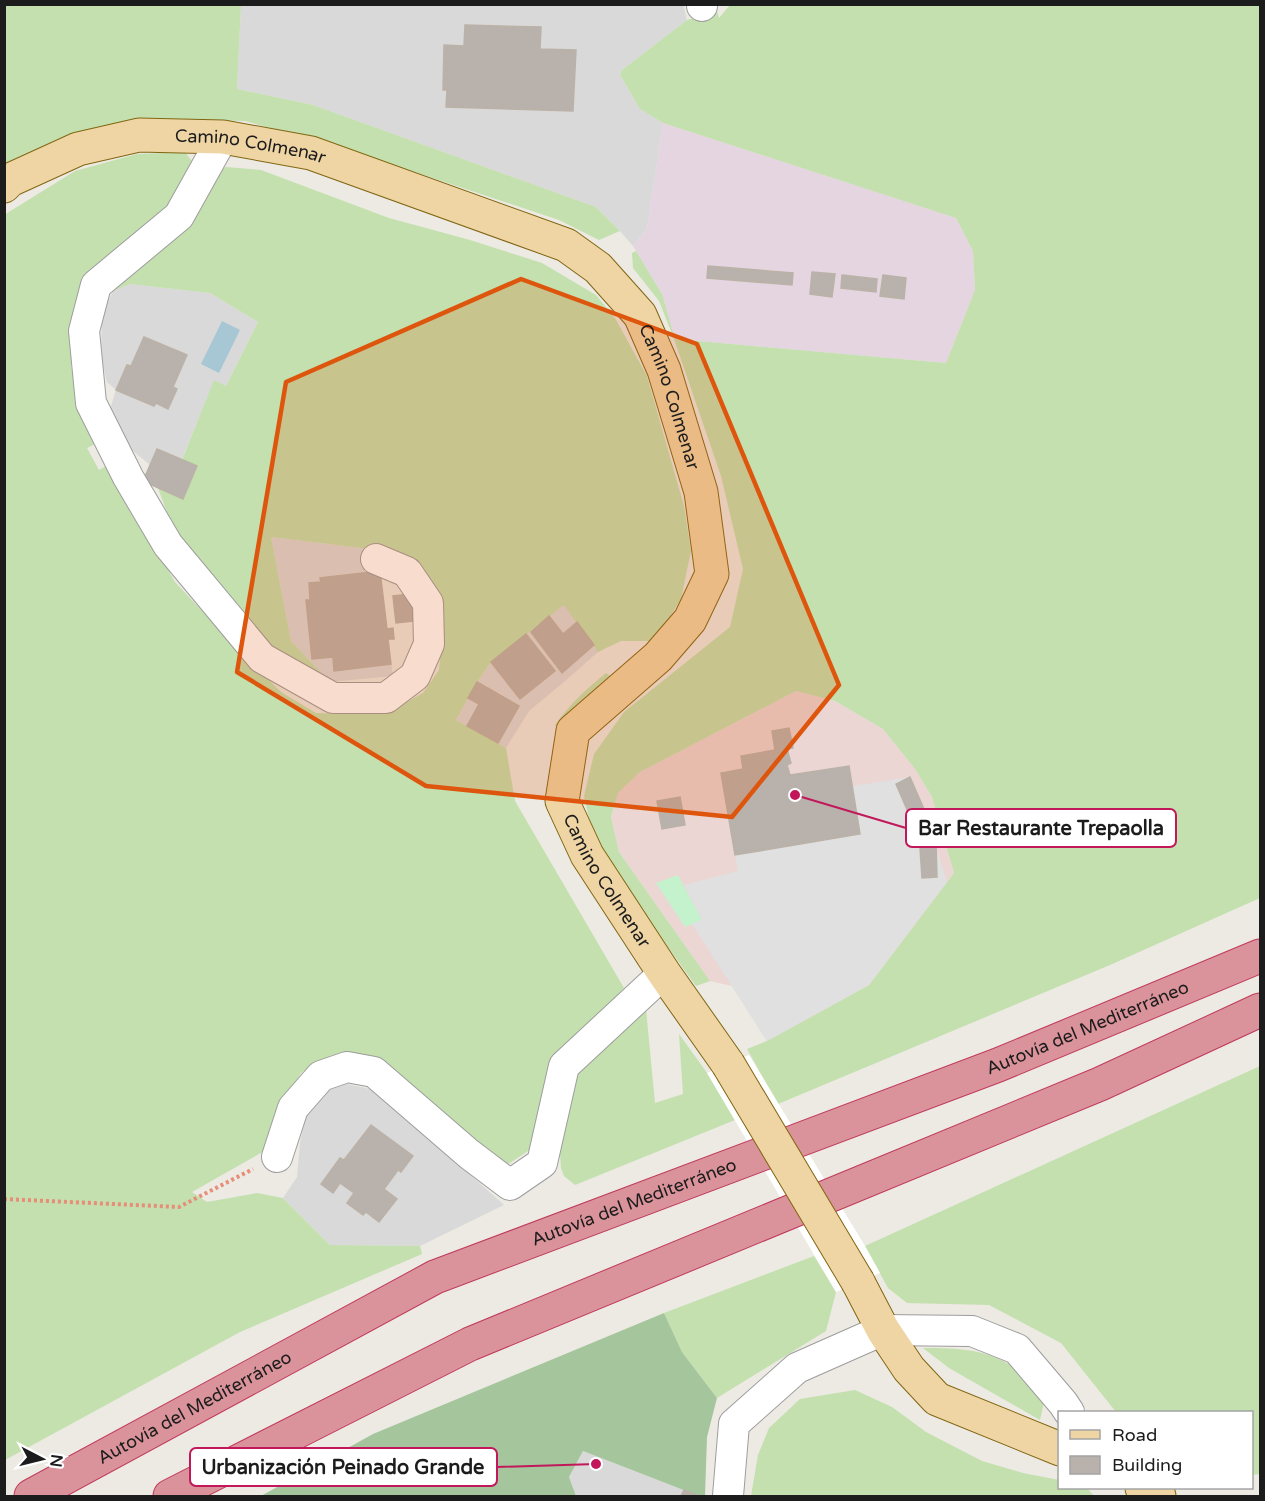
<svg xmlns="http://www.w3.org/2000/svg" width="1265" height="1501" viewBox="0 0 1265 1501" font-family="'Varela Round',sans-serif">
  <style>
    .residential { fill: #dad9d9 }
    .commercial { fill: #ebd6d4 }
    .industrial { fill: #e4d5e0 }
    .grass { fill: #c3e0ae }
    .forest { fill: #a5c69c }
    .park { fill: #c4f2cc }
    .parking { fill: #e0e0e0 }
    .water { fill: #a8c7d4 }
    .pier { fill: #fff }
    .building { fill: #b9b2ac; stroke: #bbb2a7; stroke-width: 1.5 }
    .lines { fill: none; stroke-linecap: round; stroke-linejoin: round }
    .minor-casing { stroke: #9d9d9d; stroke-width: 32 }
    .major-casing { stroke: #816612; stroke-width: 35 }
    .highway-casing { stroke: #c0395c; stroke-width: 35 }
    .path { stroke: #e78d78; stroke-width: 4; stroke-dasharray: 3 3; stroke-linecap: butt }
    .minor { stroke: #fff; stroke-width: 30 }
    .major { stroke: #efd5a4; stroke-width: 33 }
    .highway { stroke: #da939a; stroke-width: 33 }
    .major-bridge-casing { stroke: #816612; stroke-width: 35; stroke-linecap: butt }
    .major-bridge { stroke: #efd5a4; stroke-width: 33 }
    .marked { fill: #de560d; fill-opacity: 0.2; stroke: #de560d; stroke-width: 4.5; stroke-linejoin: round }
    .labels { text-anchor: middle; dominant-baseline: central; stroke-width: 4.5; stroke-linejoin: round; paint-order: stroke }
    .street-label { font-size: 18px; fill: #1c1c1c; stroke: #fff }
    .leader { fill: none; stroke: #c2185b; stroke-width: 2 }
    .callout-dot { fill: #c2185b; stroke: #fff; stroke-width: 2 }
    .callout { fill: #fff; stroke: #c2185b; stroke-width: 2 }
    .callout-label { font-size: 20px; text-anchor: middle; font-weight: bold; fill: #1c1c1c }
  </style>
  <rect width="100%" height="100%" fill="#eceae3"/>
  <path class="residential" d="M683,4L687,20L622,70L620,75L640,109L663,123L647,229L633,246L620,231L596,207L313,105L237,89L241,5Z
    M130,284L210,293L258,322L226,386L214,381L182,459L197,466L183,499L143,481L150,465L121,441L108,416L116,390L107,382L101,357L102,313L113,291Z
    M271,537L369,549L365,572L380,571L387,628H393L394,639L388,640L393,676L330,682L291,641Z
    M565,604L598,652L564,682L529,711L506,748L456,720L477,682L491,662Z
    M346,1084L375,1090L504,1205L420,1246L330,1245L283,1198L297,1177L300,1143L307,1111L323,1092Z
    M583,1451L699,1496H576L569,1477Z"/>
  <path class="commercial" d="M796,691L835,701L883,729L915,769L932,797L954,873L869,985L767,1041L732,986L710,981L619,852L611,817L618,793L640,772Z"/>
  <path class="industrial" d="M663,123L956,218L973,251L975,290L946,363L674,339L662,294L633,246L647,229Z"/>
  <path class="grass" d="M5,5H241L237,89L313,105L596,207L620,231L599,240L559,220L337,146L245,121L151,119L69,134L14,159L5,166Z
    M730,5H1260V898L1110,965L778,1104L747,1049L767,1041L869,985L954,873L932,797L915,769L883,729L835,701L796,691L640,772L618,793L611,817L619,852L710,981L696,986L629,893L592,832L584,796L594,754L624,712L730,627L743,569L721,476L674,339L659,301L633,268L632,253L636,251L662,294L675,339L946,363L975,290L973,251L956,218L663,123L640,109L620,75L622,70L687,20L717,11L719,18Z
    M185,152L194,164L179,197L72,321L71,366L82,411L95,444L87,448L99,470L108,465L175,582L233,644L281,692L316,713L358,714L396,708L423,693L439,670L442,640L439,604L369,549L271,537L291,641L330,682L290,662L258,638L172,526L158,488L183,499L197,467L182,460L214,380L226,386L258,322L210,293L130,284L113,291L186,222L210,175L226,167L261,170L389,218L470,240L542,263L596,295L615,318L647,376L684,506L691,551L681,599L655,641H621L598,652L564,605L491,662L477,682L456,720L506,748L515,801L624,988L557,1059L534,1147L507,1165L395,1073L365,1058H326L301,1073L285,1102L266,1150L192,1192L207,1202L257,1193L283,1198L330,1245L420,1246L422,1254L240,1332L5,1460L4,215L75,171L137,154Z
    M606,673L613,678L559,732L555,725C570,704 586,689 606,673Z
    M646,1009L655,1103L683,1094L679,1034L707,1073L735,1120L575,1185L564,1176L561,1168L560,1154L564,1095L576,1069Z
    M1260,1066V1474L1252,1475V1412H1116L1061,1343L989,1305L907,1303L888,1288L865,1246Z
    M814,1256L836,1292L826,1331L717,1398L682,1352L664,1313Z
    M923,1348C960,1348 992,1349 1022,1373C1031,1380 1038,1390 1045,1398L1040,1420L949,1368Z
    M855,1390L892,1407L926,1432L982,1461L1023,1473L1059,1480L1060,1488H1087L1094,1496H751L758,1455L769,1428L800,1399Z"/>
  <path class="forest" d="M664,1313L682,1352L717,1398L707,1437L705,1496H699L583,1451L569,1477L576,1496H261L373,1434Z"/>
  <path class="park" d="M678,875L702,920L685,927L656,883Z"/>
  <path class="parking" d="M910,777L927,816L947,882L869,985L767,1041L692,924L702,919L684,885L738,871L735,855L860,834L853,786Z"/>
  <path class="water" d="M222,321L240,330L219,373L201,364Z"/>
  <path class="pier" d="M749,1055L865,1246L880,1273L836,1292L707,1073Z"/>
  <path class="building" d="M465,25L541,27L540,49L576,50L573,111L446,107L447,90H443L444,45L464,46Z
    M708,266L793,273L792,285L707,278Z
    M812,272L835,274L832,297L810,294Z
    M842,275L877,279L876,292L841,288Z
    M883,275L906,278L904,299L880,296Z
    M144,337L187,355L173,387L177,389L168,409L156,403L154,406L116,390L127,365L131,366Z
    M157,449L197,466L183,499L143,481Z
    M380,571L387,629L393,628L394,639H388L391,664L334,671L333,657L312,659L306,600H310L309,583L321,582L320,578Z
    M410,594L413,621L396,623L393,596Z
    M549,616L563,634L577,622L594,645L562,673L531,632Z
    M526,634L555,671L520,699L491,662Z
    M477,682L519,706L498,743L467,726L479,704L468,698Z
    M789,728L793,748L787,749L791,763L787,765L790,775L849,766L860,834L735,855L721,773L743,769L741,756L775,750L772,731Z
    M910,777L927,816L936,843L937,877L922,878L920,848L912,821L896,784Z
    M680,797L685,825L662,829L657,801Z
    M371,1125L413,1156L401,1172L398,1170L384,1189L397,1199L379,1222L366,1212L363,1215L347,1203L354,1193L340,1183L333,1193L321,1184L340,1158L344,1160Z
    M684,1490L699,1496H681Z"/>
  <g class="lines">
    <defs>
      <path id="minor" d="M702,4V6
        M223,137L179,216L96,285L84,331L91,403L128,477L168,545L262,658L333,698H386L415,676L429,644L428,603L407,572L376,559
        M277,1157L293,1108L321,1076L347,1067L374,1072L469,1154L510,1185L542,1163L564,1066L664,973
        M728,1496L734,1424L797,1368L883,1330L972,1331L1017,1349L1063,1403L1069,1412"/>
      <g id="major">
        <path id="s1" d="M4,186L10,180L78,149L139,135L223,137L311,153L566,245L598,268L640,315L664,370L701,492L712,574L690,620L658,657L573,731L562,801L587,855L664,973L728,1064"/>
        <path d="M858,1282L883,1330L909,1369L937,1399L1060,1449"/>
        <path d="M1142,1488L1159,1496"/>
      </g>
      <g id="highway">
        <path id="s2" d="M31,1496L435,1277L998,1065L1260,956"/>
        <path d="M170,1496L470,1344L1100,1084L1260,1010"/>
      </g>
    </defs>
    <use href="#minor" class="minor-casing"/>
    <use href="#major" class="major-casing"/>
    <use href="#highway" class="highway-casing"/>
    <path class="path" d="M4,1199L179,1207L253,1169"/>
    <use href="#minor" class="minor"/>
    <use href="#major" class="major"/>
    <use href="#highway" class="highway"/>
    <defs>
      <path id="major-bridge" d="M728,1064L858,1282"/>
    </defs>
    <use href="#major-bridge" class="major-bridge-casing"/>
    <use href="#major-bridge" class="major-bridge"/>
  </g>
  <path class="marked" d="M521,279L697,344L839,685L732,817L426,786L237,672L286,382Z"/>
  <g class="labels">
    <g class="street-label">
      <text stroke="none"><textPath href="#s1" startOffset="258">Camino Colmenar</textPath></text>
      <text stroke="none"><textPath href="#s1" startOffset="780">Camino Colmenar</textPath></text>
      <text stroke="none"><textPath href="#s1" startOffset="1338">Camino Colmenar</textPath></text>
      <text stroke="none"><textPath href="#s2" startOffset="1158">Autovía del Mediterráneo</textPath></text>
      <text stroke="none"><textPath href="#s2" startOffset="672">Autovía del Mediterráneo</textPath></text>
      <text stroke="none"><textPath href="#s2" startOffset="186">Autovía del Mediterráneo</textPath></text>
    </g>
  </g>
  <path class="leader" d="M795 795L906 828M596 1464L497 1467"/>
  <g class="callout-dot">
    <circle cx="795" cy="795" r="6"/>
    <circle cx="596" cy="1464" r="6"/>
  </g>
  <g class="callout">
    <rect x="906" y="809" width="270" height="38" rx="6"/>
    <rect x="190" y="1448" width="307" height="38" rx="6"/>
  </g>
  <g class="callout-label">
    <text x="1041" y="835">Bar Restaurante Trepaolla</text>
    <text x="343" y="1474">Urbanización Peinado Grande</text>
  </g>
  <rect width="1265" height="1501" fill="none" stroke="#1c1c1c" stroke-width="12"/>
  <rect x="1058" y="1411" width="195" height="78" fill="#ffffff" stroke="#a4a4a4" stroke-width="1.5"/>
  <rect x="1070" y="1430" width="30" height="9" fill="#efd5a4" stroke="#a4a4a4" stroke-width="1.5"/>
  <text x="1112" y="1441" font-size="18" fill="#1c1c1c">Road</text>
  <rect x="1070" y="1456" width="30" height="18" fill="#b9b2ac" stroke="#a4a4a4" stroke-width="1.5"/>
  <text x="1112" y="1471" font-size="18" fill="#1c1c1c">Building</text>
  <g transform="translate(42 1459) rotate(97)" stroke="#ffffff" stroke-width="4.5" paint-order="stroke">
  <path d="M0-4.5L10 22L0 15L-10 22Z" fill="#1c1c1c"/>
  <text y="-9" font-size="16" font-weight="bold" text-anchor="middle" fill="#1c1c1c">N</text>
  </g>
</svg>
